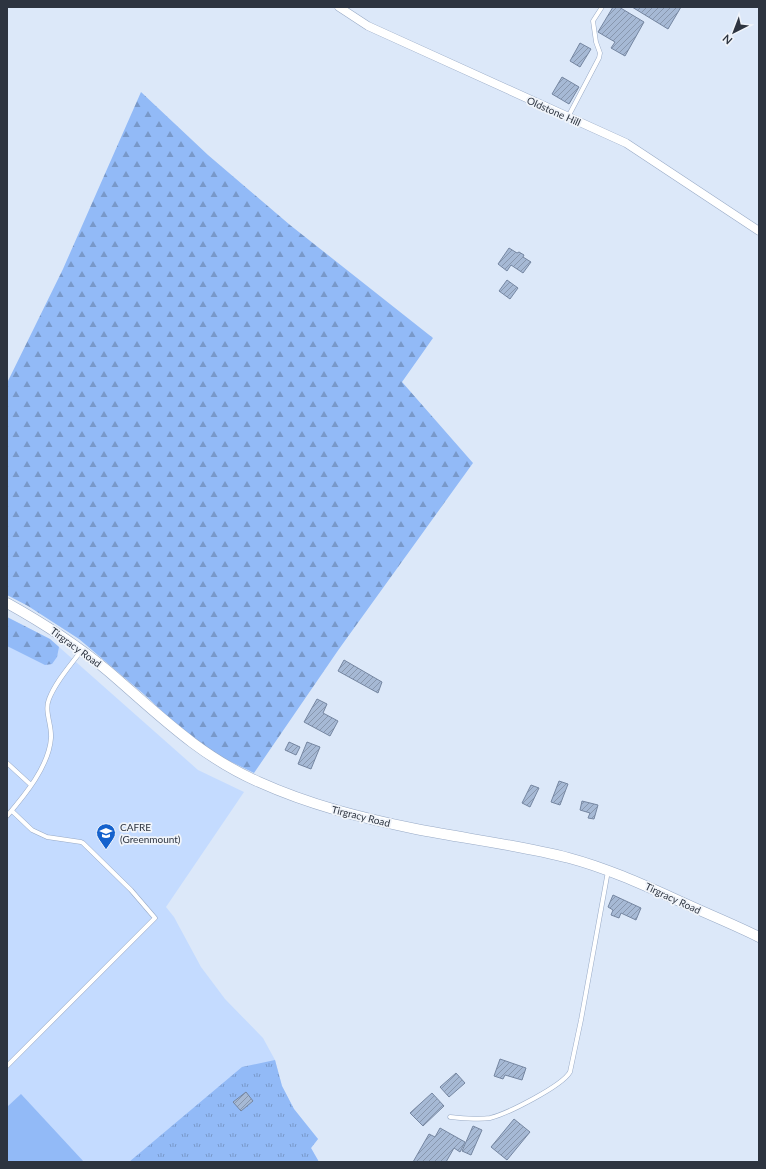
<svg xmlns="http://www.w3.org/2000/svg" width="766" height="1169" viewBox="0 0 766 1169" font-family="Lato,sans-serif">
  <style>
    .built { fill: #c4dbff }
    .grass { fill: url(#grass-tufts) }
    .forest { fill: url(#forest-firs) }
    .pitch { fill: #92baf7 }
    .building { fill: url(#building-hatch); stroke: #7586a1 }
    .lines { fill: none; stroke-linecap: round; stroke-linejoin: round }
    .service-casing { stroke: #98aac6; stroke-width: 5 }
    .minor-casing { stroke: #98aac6; stroke-width: 9 }
    .tertiary-casing { stroke: #98aac6; stroke-width: 11 }
    .service { stroke: #fff; stroke-width: 4 }
    .minor { stroke: #fff; stroke-width: 8 }
    .tertiary { stroke: #fff; stroke-width: 10 }
    .labels { text-anchor: middle; dominant-baseline: central; stroke-width: 3.5; stroke-linejoin: round; paint-order: stroke }
    .street-label { font-size: 10px; fill: #2d3440; stroke: #f0f4fa }
    .poi-label { font-size: 10px; fill: #2d3440; stroke: #f0f4fa; text-anchor: start }
  </style>
  <defs>
    <pattern id="grass-tufts" width="24" height="20" patternUnits="userSpaceOnUse"><rect width="24" height="20" fill="#92baf7"/><path d="M3 7l-1-3M5 7V3M7 7l1-3M15 17l-1-3M17 17v-4M19 17l1-3" fill="none" stroke="#7898c9"/></pattern>
    <pattern id="forest-firs" width="22" height="20" patternUnits="userSpaceOnUse"><rect width="22" height="20" fill="#92baf7"/><path d="M5 1l3.5 6h-7zM16 11l3.5 6h-7z" fill="#7898c9"/></pattern>
    <pattern id="building-hatch" width="6" height="6" patternUnits="userSpaceOnUse"><rect width="6" height="6" fill="#a6b9d5"/><path d="M-1 1l2-2M0 6l6-6M5 7l2-2" fill="none" stroke="#8897ae"/></pattern>
  </defs>
  <rect width="100%" height="100%" fill="#dce8f9"/>
  <path class="built" d="M7,617L50,639L198,770L244,792L166,907L174,917L201,967L225,999L263,1038L275,1060L282,1086L294,1109L318,1139L311,1148L319,1162H7Z"/>
  <path class="grass" d="M275,1060L282,1086L294,1109L318,1139L311,1148L319,1162H129L242,1067Z"/>
  <path class="forest" d="M141,92L208,155L290,225L433,338L402,382L473,463L339,649L254,773L217,755L181,729L146,696L79,639L28,606L7,595V383L63,269Z
    M7,617L50,639L59,647L57,657L52,664L45,665L7,646Z"/>
  <path class="pitch" d="M21,1094L84,1162H7V1107Z"/>
  <path class="building" d="M613,7H619L644,22L625,56L611,48L615,42L598,32Z
    M632,7H681L668,29Z
    M580,43L591,49L580,67L570,61Z
    M562,77L579,87L569,104L552,94Z
    M509,248L517,253L519,252L524,255L523,257L531,262L523,273L511,265L507,271L498,264Z
    M507,280L518,288L510,299L499,291Z
    M344,660L382,682L378,693L338,671Z
    M317,699L327,704L323,713L338,721L330,736L304,722Z
    M289,742L300,747L296,755L285,750Z
    M307,742L320,747L311,769L298,764Z
    M559,781L568,784L560,805L551,802Z
    M531,785L539,788L530,807L522,803Z
    M582,801L598,805L594,819L588,818L590,813L580,810Z
    M613,895L641,908L636,920L621,913L619,918L611,915L613,910L608,907Z
    M500,1059L526,1068L522,1080L505,1075L503,1079L494,1076Z
    M456,1073L465,1083L449,1097L440,1087Z
    M246,1092L253,1101L241,1111L233,1102Z
    M432,1093L444,1106L423,1126L410,1113Z
    M514,1119L530,1132L507,1160L491,1147Z
    M473,1126L482,1130L471,1155L462,1151Z
    M440,1128L465,1142L460,1152L454,1148L446,1162H413L429,1134L435,1137Z"/>
  <g class="lines">
    <defs>
      <path id="service" d="M568,117L599,58L600,53L596,42L593,21L602,7
        M7,763L31,785
        M7,816C25,795 49,766 51,738C52,725 44,711 49,699C56,681 70,666 81,651
        M7,1066L155,918L131,890L83,843L81,842L47,837L32,830L12,811
        M450,1117C463,1118 477,1120 490,1118C507,1114 562,1086 570,1072L581,1020L608,871"/>
      <path id="minor" d="M339,7L368,26L626,143L759,231"/>
      <path id="tertiary" d="M7,603C43,623 77,645 108,671C157,713 199,756 259,782C310,805 362,818 416,829C467,839 519,845 569,858C610,869 648,887 686,904C710,915 735,925 759,937"/>
    </defs>
    <use href="#service" class="service-casing"/>
    <use href="#minor" class="minor-casing"/>
    <use href="#tertiary" class="tertiary-casing"/>
    <use href="#service" class="service"/>
    <use href="#minor" class="minor"/>
    <use href="#tertiary" class="tertiary"/>
  </g>
  <defs>
    <symbol id="university-pin" viewBox="-11 -11 22 30"><path d="M0 17L-7.5 6A9.5 9.5 0 1 1 7.5 6Z" fill="#1562cd" stroke="#f0f4fa"/><path d="M0-5L7-2L0 1L-7-2ZM-4 1L0 2.5L4 1V4Q0 6-4 4Z" fill="#fff"/></symbol>
  </defs>
  <g fill-rule="evenodd">
    <use href="#university-pin" x="95" y="822" width="22" height="30"/>
  </g>
  <g class="labels">
    <g class="street-label">
      <text transform="translate(554 111) rotate(24)">Oldstone Hill</text>
      <text transform="translate(76 647) rotate(36)">Tirgracy Road</text>
      <text transform="translate(361 816) rotate(14)">Tirgracy Road</text>
      <text transform="translate(673 898) rotate(25)">Tirgracy Road</text>
    </g>
    <g class="poi-label">
      <text x="120" y="827">CAFRE<tspan x="120" dy="12">(Greenmount)</tspan></text>
    </g>
  </g>
  <rect width="766" height="1169" fill="none" stroke="#2d3440" stroke-width="16"/>
  <g transform="translate(734 32) rotate(222)" stroke="#f0f4fa" stroke-width="3" paint-order="stroke">
  <path d="M0-3L7 15L0 10L-7 15Z" fill="#2d3440"/>
  <text y="-6" font-size="11" font-weight="bold" text-anchor="middle" fill="#2d3440">N</text>
  </g>
</svg>
